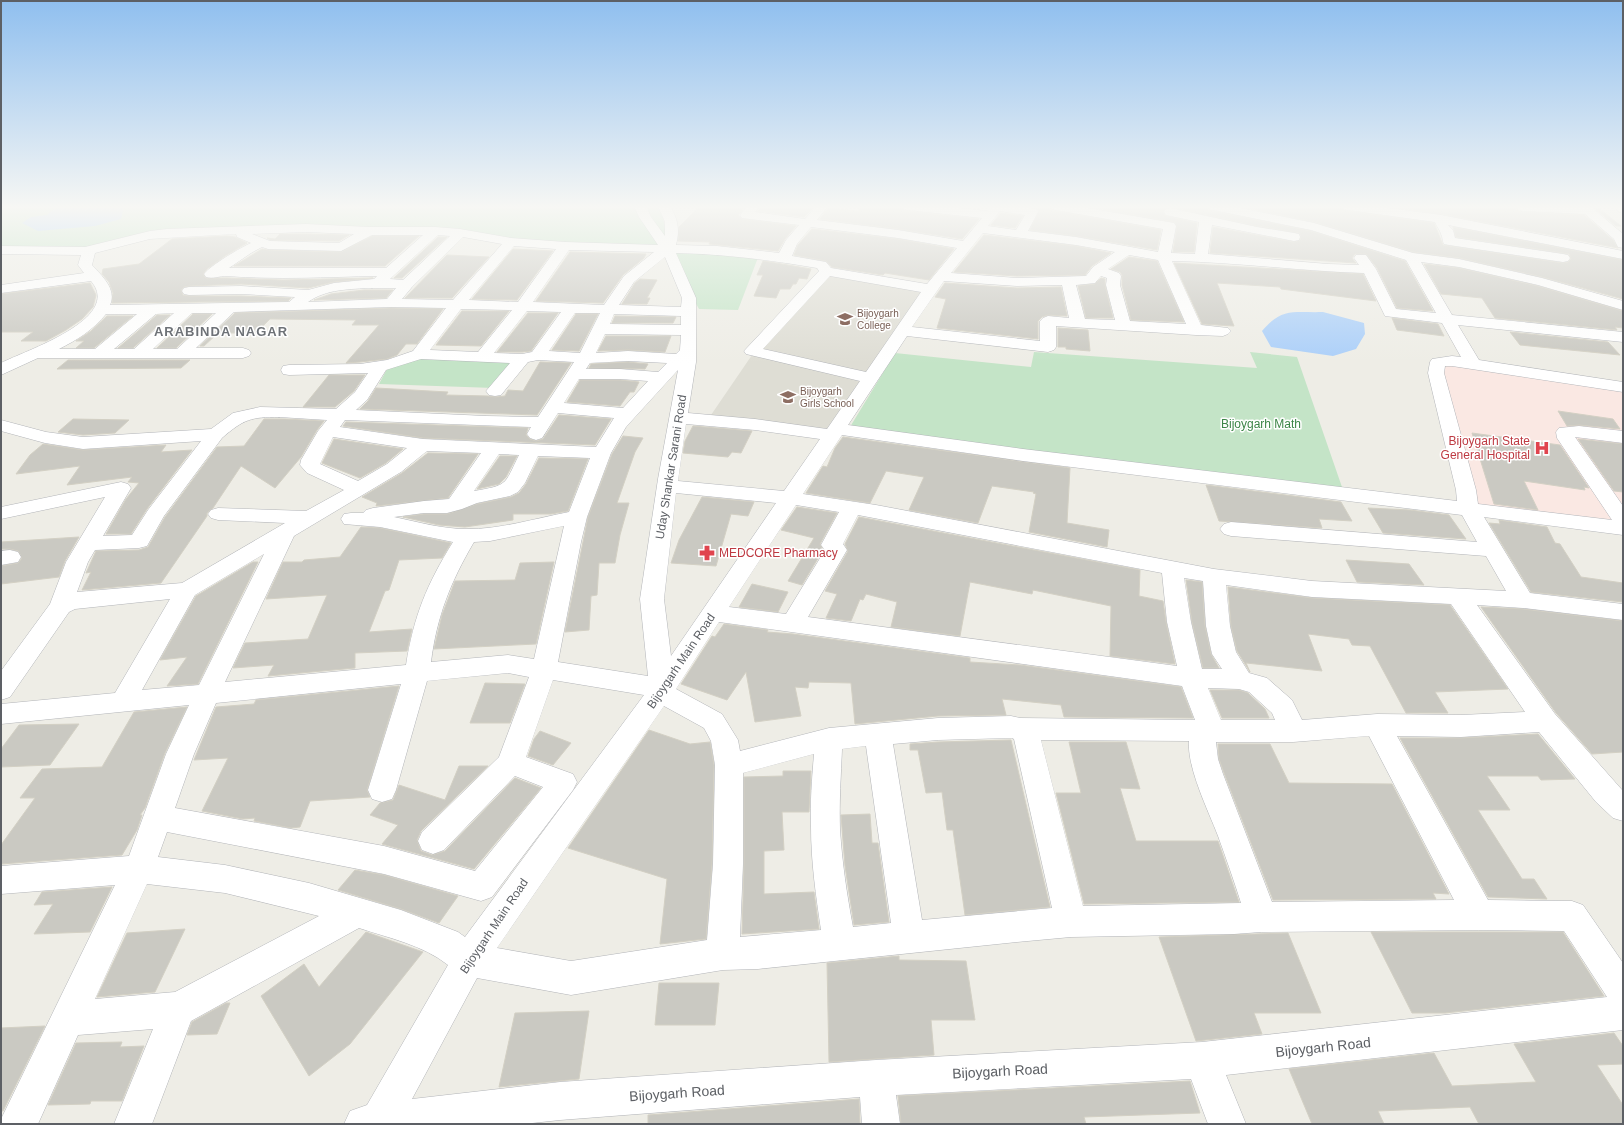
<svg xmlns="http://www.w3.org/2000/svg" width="1624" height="1125" viewBox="0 0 1624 1125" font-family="Arial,sans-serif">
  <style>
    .education { fill: #deddd4 }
    .medical { fill: #fae8e3 }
    .green { fill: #c4e4c7 }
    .water { fill: #abcff9 }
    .building { fill: #cac9c2; stroke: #d3d0c4 }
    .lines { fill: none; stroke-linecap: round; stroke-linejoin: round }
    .minor-casing { stroke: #b3b5b9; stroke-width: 1 }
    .minor { fill: #fff; fill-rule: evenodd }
    .labels { text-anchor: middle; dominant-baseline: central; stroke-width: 3; stroke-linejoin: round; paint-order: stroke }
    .far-education-label { font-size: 10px; fill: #785e54; stroke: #fff; text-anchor: start }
    .park-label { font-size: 12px; fill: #3c8547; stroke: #fff }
    .health-label { font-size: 12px; fill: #be3a42; stroke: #fff; text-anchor: end }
    .street-label { font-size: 12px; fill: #5d6065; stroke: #fff }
    .far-district-label { font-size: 13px; font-weight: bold; letter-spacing: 1px; fill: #6e7277; stroke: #fff }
    .near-street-label { font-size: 14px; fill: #5d6065; stroke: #fff }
  </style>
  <rect width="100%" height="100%" fill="#eeede6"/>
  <path class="education" d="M828,274L925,290L867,374L759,349Z
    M752,355L864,379L830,432L711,415Z"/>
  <path class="medical" d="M1448,363L1623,389V526L1477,506L1442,374Z"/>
  <path class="green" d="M1,206H657L663,216L668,249L335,227L125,240L103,247L1,249Z
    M675,252L759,255L738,310L699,309L694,300Z
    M1034,352L1257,368L1250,352L1297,357L1343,490L850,427L895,353L1031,367Z
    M419,357L517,360L494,388L379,384L387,369Z"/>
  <path class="water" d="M66,206H124L121,219L95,226L38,231L22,223L31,217L47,215L53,210Z
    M1323,312L1364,323L1365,334L1356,349L1333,356L1271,347L1262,331C1282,307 1294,313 1323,312Z"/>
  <path class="building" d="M700,206H746L738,215L742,219L796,226L785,239L778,251L709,244L710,242L678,241L679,227Z
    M762,206H806L814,207L804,217L758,211Z
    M861,206L901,207L904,210L908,211L979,219L962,239L898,229L820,219L828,208L858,211Z
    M1024,206H1049L1051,210L1056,211L1161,230L1157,250L1076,236L1030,230L1039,211L1036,208Z
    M1084,206H1206L1208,210L1213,211L1311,231L1405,261L1433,311L1397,308L1377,268L1366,254H1355L1352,258L1356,263L1210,253L1213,227L1294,242L1300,240L1301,237L1299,233L1257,226L1170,207L1166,208L1163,211L1166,216L1197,223L1194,252H1173L1177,226L1174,222Z
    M1237,206H1341L1343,210L1348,211L1434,223L1443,245L1449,246L1563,263L1568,262L1571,259L1569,254L1563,253L1456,237L1453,227L1623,260V299L1542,277L1459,258L1413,252L1314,222Z
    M1383,206H1516L1517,210L1522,212L1584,215L1613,240L1618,248L1441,214Z
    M1592,206H1596L1621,226H1616Z
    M1001,213L1023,216L1015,228L991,225Z
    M812,229L898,239L954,249L929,280L885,273L883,275L832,267L826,261L794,255L798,245Z
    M280,234H306L349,235L339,241L270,240L267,238L275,239Z
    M984,235L1076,246L1111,253L1092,266L1085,275L1017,276L954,272Z
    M227,236L235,237L247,243L225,256L207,269L203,274L206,278H227L283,280L373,278L334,282L308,288L241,284L189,286L184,287L181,290L183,295L189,296H241L291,298L288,301L112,303L113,293L109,282L102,274L103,269L139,264L172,239Z
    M372,236H419L385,266H234L262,249L268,250L341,252Z
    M438,237H447L402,278H394Z
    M513,249L553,251L517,300L472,299Z
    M570,252L646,254L644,258L623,275L603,303L536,301Z
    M447,255L489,257L452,298H405Z
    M1129,257L1157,261L1184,322L1131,320L1122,285V275L1120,272L1111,269Z
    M763,261L782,264L811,269L807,279L799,278L796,284H793L790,289H780L776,298L754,296L763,275H757Z
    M1174,263L1363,274L1376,301L1281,289L1280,287L1217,283L1234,326L1202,324Z
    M1424,264L1459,268L1538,286L1623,311V328L1615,327L1617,330L1495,318L1482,298L1441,294Z
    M1101,278L1105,279V285L1113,318H1086L1078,286L1095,284Z
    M640,279L657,280L647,298H650L647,304H622L635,283Z
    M90,283L96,295L93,307L82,319L66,330L46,341H21L33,332H1V294Z
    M945,283L1017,288L1061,287L1067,316L1048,315L1042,317L1038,321V339L937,328L946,299L935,297Z
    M364,290H393L386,298L314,300L331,294Z
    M391,308L443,309L417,344H406L397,355L387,359L360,362L346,363L379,325H352L356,320L270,319L256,333H218L204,346H200L235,313Z
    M462,311H509L481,346L436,345Z
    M528,313H558L531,351L522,352H497Z
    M193,314H212L176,348H157Z
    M576,314H598L579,351L552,350Z
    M157,315H170L133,348H118Z
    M107,316H133L94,348H76L84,341H76L91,331Z
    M615,316L676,317L673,323H612Z
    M1392,318L1438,324L1444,336L1397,330Z
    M1058,328L1088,330L1090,351L1066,349V347H1058Z
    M1510,332L1608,342L1620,355L1520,345Z
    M606,336H671L665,352L628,350L598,351Z
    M68,360H190L181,368L57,369Z
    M540,362L571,363L537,415L360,409L368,401L376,388L448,392L446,395L488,396L495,397L505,396L508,390L523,391Z
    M628,362L648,364L645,369L589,368L591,364Z
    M329,375H365L354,391L335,407H303Z
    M580,380H620L639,382L634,392H630L620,406L567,402Z
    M1558,411L1613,419L1620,429L1579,425L1567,426Z
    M559,415L611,419L595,445L423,438L343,426L346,422L528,428L526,435L530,439L536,441L543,439Z
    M73,419L129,420L115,433L83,435L58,432Z
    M264,419H285L324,421L317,430L301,457L275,488L241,466L213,508L207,513V516L161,583L82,590L91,572L86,573L96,551L139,550L148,547L165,517L217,447L244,446Z
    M693,426L752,431L741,453L732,452L728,457L683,453L685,441Z
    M1472,433L1560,445L1589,488L1584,487L1585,490L1524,481L1538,510L1494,504Z
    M623,436L643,438L635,452L617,503H629L620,535L615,563H599L597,595L591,596L589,630L565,632L588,517L612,454Z
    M843,437L1070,468L1067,523L1109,530L1107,547L1029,532L1036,494L1033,493L1034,492L992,486L978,523L909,510L924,477L886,471L870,503L806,493L823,466L827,467L835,448Z
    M334,439L403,449L386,463L360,478L322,463Z
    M1578,439L1623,444V492L1614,491Z
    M43,444L83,450L166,445L161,452L192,450L147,509L131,534H106L126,499L139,483L128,482L132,477L67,485L80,466L16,474L30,455Z
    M428,453L478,454L448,498L376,506L377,503L362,497L402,473Z
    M500,456H517L506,477L499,484L477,489Z
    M539,458L588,459L568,511L551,514H513V520L465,527L439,525L403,517L424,514H447L477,504L511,497L519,493L526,484Z
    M1206,485L1341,502L1352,521L1319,519L1322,528L1219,521Z
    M702,497L754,502L748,516L731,514L716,566L671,563L679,540Z
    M797,507L837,513L820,544L823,550L802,585L788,581L814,538L781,530Z
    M1368,508L1410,510L1449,515L1466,539L1383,533Z
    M859,517L1140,570L1139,596L1163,601L1166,622L1175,664L1110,656L1111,606L1033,590L1032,594L970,582L960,636L891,627L897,602L866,594L863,600L860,599L851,621L826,618L837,594L825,591L848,551L845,544Z
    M1499,520L1547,527L1555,543L1560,544L1581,577L1623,583V602L1531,592L1489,523L1500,524Z
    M361,527L380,528L451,543L442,558L399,560L389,590L385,591L369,632L412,629L407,651L355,653V668L268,676L274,665L233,668L245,643L308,639L327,595L266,599L283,562H302L304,560L340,557Z
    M79,537L65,561L59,577L1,584V566L18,563L22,558L18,551L10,549H1V542Z
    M1346,560L1409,564L1424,585L1357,582Z
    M253,562H258L198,684L167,686L187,657L160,660L196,596Z
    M554,562L536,644L434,649L442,615L455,581L515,580L520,563Z
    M1186,580L1202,582L1205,626L1211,654L1219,668H1203L1192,622Z
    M752,584L788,592L778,612L739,607Z
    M1228,587L1312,598L1450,605L1508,689L1435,692L1448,713H1406L1370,646L1352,645L1349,639L1308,634L1322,671L1246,663L1250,672L1237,651L1231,626Z
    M1481,607L1523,609L1623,621V752L1592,754L1556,713Z
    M724,624L768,630L767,632L793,634L970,658V662L1020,665L1181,687L1193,718L1064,717L1061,705L1002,699L1006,715L938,716L855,724L851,683L809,682L808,688L795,687L801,716L755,722L746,672L727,700L681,684L712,636L715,637Z
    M485,683L525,684L510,723H470Z
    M399,686L367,790L370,797L310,801L300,827L291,828L254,821L255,818L243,819L202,811L228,758L194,760L216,707L254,704L256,700Z
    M1210,690H1239L1248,693L1265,709L1269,718H1222Z
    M187,707L165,753L145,808L140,815H142L137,830L122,855L1,864V845L35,798H20L42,769L102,767L134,712Z
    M79,724L50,765L1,767V749L19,725Z
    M649,730L690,744L710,742L714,765L712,864L706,939L660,944L667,879L568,848Z
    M540,731L571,743L553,765L528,756L534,739Z
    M1538,734L1575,779L1541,780L1538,776H1487L1510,810H1478L1522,879H1534L1547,899L1488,897L1400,738H1461Z
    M1011,740L1050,907L965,915L953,830H947L942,792L926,793L918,750H910V744L938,742Z
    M1069,742H1126L1140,789L1120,788L1136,841H1218L1239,902L1084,904L1056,793H1081Z
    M1218,744H1270L1289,783L1392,784L1449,894L1433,893L1436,899L1273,900L1224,773L1219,759Z
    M459,766H488L421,831L417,840L421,851L432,855L445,851L515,778L541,788L474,869L382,844L398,825L370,815L380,803L393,800L399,785L445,800Z
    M783,771H811L809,812H782L784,850L764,851V894L814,892L819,929L742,934L744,864V777L783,776Z
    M870,814L872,843H878L889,922L854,925L845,866L841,815Z
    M355,870L384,875L458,896L439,923L401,909L338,890Z
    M112,887L90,932L34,934L53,904L34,905L42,892Z
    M185,929L155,992L97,997L127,933Z
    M366,932L423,952L350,1044L309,1076L261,996L304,964L319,987Z
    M1371,932H1563L1604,996L1445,1013H1412Z
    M1288,933L1321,1013H1254L1262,1034L1196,1041L1159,937Z
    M899,956V960L966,961L975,1020H931L934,1055L829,1062L827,963Z
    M659,983H719L715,1025H655Z
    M226,1003H230L217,1034L187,1035L192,1022Z
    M589,1011L579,1079L499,1087L515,1013Z
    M45,1026L3,1111H1V1028Z
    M1614,1033L1623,1046V1064L1597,1065L1623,1105V1124H1479L1470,1107L1378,1111L1384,1124H1312L1289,1069L1434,1053L1452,1086L1536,1082L1514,1044Z
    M122,1042L120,1047L144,1046L122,1101H91L90,1104L48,1105L76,1043Z
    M1190,1081L1200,1113L1084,1117L1086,1124H901L898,1096Z
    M859,1099L860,1124H648V1115Z"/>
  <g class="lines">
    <defs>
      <path id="minor" d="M634,206H646L651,217L665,236V222L658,206H670C678,219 680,230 676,245L717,246L779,253L786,240L799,225L742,218L740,215L748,206H761L755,212L805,219L816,206H828L817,220L898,230L963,241L982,218L908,210L904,209L902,206H940L987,211L992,206H1014L1036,209L1038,212L1028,231L1076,237L1158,252L1163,229L1056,210L1052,209L1050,206H1076L1174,223L1176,226L1171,253L1195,254L1199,222L1166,215L1164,212L1166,209L1170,208L1257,227L1294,233L1299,234L1300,237L1299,240L1294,241L1212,225L1208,254L1328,264L1359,265L1354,258L1356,255H1366L1376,269L1396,309L1436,313L1406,260L1311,230L1213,210L1209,209L1207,206H1230L1314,223L1413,253L1459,259L1542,278L1623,301V310L1538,285L1459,267L1421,262L1452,315L1623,332V342L1458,325L1479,360L1623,382V392L1452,366H1445L1444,373L1476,490L1478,504L1612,520L1557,438L1556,432L1559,428L1579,426L1623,431V443L1575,437L1623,506V535L1484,517L1530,593L1623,604V620L1523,608L1477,605L1555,714L1623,791V821L1613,818L1596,802L1539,732L1461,737L1397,736L1488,900L1572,901L1583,905L1623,963V1030L1226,1075L1246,1124H1208L1191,1079L896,1095L900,1124H862L860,1097L560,1120L523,1124H344L350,1111L367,1105L448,965C423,945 389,938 359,928L191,1021L152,1124H114L153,1029L78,1035L38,1124H1V1119L5,1111L115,885L1,894V866L129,856L166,754L189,705L1,724V704L115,693L170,599L75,609L69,612L10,697L1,700V671L50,604L66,562L105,497L1,519V507L121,482L128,484L131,488L103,536L132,535L148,510L201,441L83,449L45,443L1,431V420L46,432L83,437L211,429L233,413L260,407L336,409L355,392L368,373L289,375L283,374L281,370L283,366L289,365L360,364L387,360L413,351L446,308L391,307L234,312L196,348H243L249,350L251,353L249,356L243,358H38L1,375V363C24,351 124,319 91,281L1,293V285L84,273L78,265L81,255L1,254V246L85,247L150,231L167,229L306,224L369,227H435L460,229L511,238L565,242L658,245L639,217ZM1000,211L1025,215L1016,230L988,226ZM811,227L898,238L957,248L927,284L831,268L826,262L792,256L797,244ZM306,232L354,234L339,243L270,241L252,234ZM983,233L1076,245L1115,252L1093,267L1086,276L1017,278L951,273ZM236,234L237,237L251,243C240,248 211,265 204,274L206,277C213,279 219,276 227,276C276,280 327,277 377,276L374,279L334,283L308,290L241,286L189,287L184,288L182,291L184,294L189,295L241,294L295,297L289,302L110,305C117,289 102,276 92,265L95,253L150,239ZM372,235H423L386,268H229L251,253L262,247L268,249L341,251ZM438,235L450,236L403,280L390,279ZM463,237L502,244L453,300L402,299L412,287ZM514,246L556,249L518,302L469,300ZM569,250L654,252L624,276L604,305L533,302ZM676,253C724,254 770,260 817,268L819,271L744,351L746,354L860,381L827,429L755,419L688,413L696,362V298ZM1129,255L1158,260L1186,324L1130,321L1120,285L1121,276L1119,273L1108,269ZM665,257L682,298L681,307L619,305L634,282ZM1172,261C1236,262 1300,271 1364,273L1385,316L1442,323L1461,357L1452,356L1432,359L1430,362L1428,373L1456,490L1457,501L1023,449L848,425L907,336L1048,352L1054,350L1056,347V326L1196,335L1223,336L1228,334L1231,331L1228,328L1201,325ZM830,276L921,292L866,372L763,349ZM1101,276L1107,278L1106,285L1115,320L1085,319L1076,285L1095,283ZM944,281L1017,286L1062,285L1069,318L1048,316L1043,318L1040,321V341L912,327ZM372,288H396L387,299L308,302C326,289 350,289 372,288ZM461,309L512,310L478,352L430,350ZM527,311L561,312L532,352L522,354L494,353ZM174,313L134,349H114L156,314ZM192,313H216L177,349H153ZM575,313H600L580,353L549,351ZM106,314H137L95,349H59C77,340 93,330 106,314ZM614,314L681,316V325L610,324ZM605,334L681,335L680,350L676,354L628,351L596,353ZM421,359L510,363L486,391L489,395L495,396L501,395L528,362L538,360L574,362L538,417L486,416L356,410L367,400L386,370ZM628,361L667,363L658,372L620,369H586L590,363ZM678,370L658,479L640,599L648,676L558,662L581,542L587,517L611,453L626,427ZM579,379H620L648,381L623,408L564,403ZM558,413L614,418L596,447L423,439L340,427L345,420L531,427L527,434L530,438L536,440L542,438ZM279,417L327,420L318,431L301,460L300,465L307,473L344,490L306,511L218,508L211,510L208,514L211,518L218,520L285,523L182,583L77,592L88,562L95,550L139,548L147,546L164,516L222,438C244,419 251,417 279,417ZM686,424L755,430L820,439L784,491L678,481ZM842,435L1023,461L1462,515L1477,542L1231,522L1224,524L1220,529L1224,534L1231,536L1486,556L1506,591L1312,581L1214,569L876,505L803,494ZM333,437L407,448L387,464L358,481L320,464ZM427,451L481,453L449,499L424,501L373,508L366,510L363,513H351L344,514L341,519L344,524L380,527L453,542C427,584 414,615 406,665L225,682L294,536L401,472ZM499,454L519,455C504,485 509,485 474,491ZM538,456L590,458L569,512C537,518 498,530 466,529C442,529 418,522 394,517L424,513H447L462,509L477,503L510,496L518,492L525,483ZM676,493L776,503L671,656L664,599ZM796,505L839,512L821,545L825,550L786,614L729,607ZM858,515L1162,573L1167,622L1177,666L808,617L847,550L843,544ZM564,526L534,659L508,655L431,662C437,616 450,583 474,542L490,541ZM264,554L199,685L142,690L195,595ZM1184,578L1203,581L1206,626L1212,654L1222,669H1202L1191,622ZM1226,585L1312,597L1451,604L1525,712L1461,715L1377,714L1302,720L1292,700L1267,678L1249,673L1236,652L1230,626ZM719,622L1182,686L1195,720L1020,718L1011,716L938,718L829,728L740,751L738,740L722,714L676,689ZM508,673L529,677L499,757L422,832L418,841L422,850L433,854L444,850L515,776L543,787L475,871L384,846L175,808L194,754L216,703L401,684L368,790L372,799L382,802L392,799L396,790L427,681ZM553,680L644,695L465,937L458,932L401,910L309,883L225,865L158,857L167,832L384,874L481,901L492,897L573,790L577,782L573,774L526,757ZM1208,688L1239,689L1249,692L1272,713L1275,720H1221ZM664,706L704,728L711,741L715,765L713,864L707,940L571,961L497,948ZM1369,736L1454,900L1272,902L1223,774L1218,759L1216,742H1293ZM1012,738L1014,739L1052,908L922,920L893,744L938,740ZM1041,740L1189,741C1187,768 1208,810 1218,836C1226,858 1234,881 1241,903L1083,906ZM866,746L891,923L853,927C847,895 842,862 840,829C839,802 841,775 842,749ZM814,754C812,778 810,803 811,827C811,862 816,896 821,930L740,937L743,864V773ZM147,884L225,893L319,916L175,992L95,999ZM1479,930L1564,931L1607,997L1202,1042L876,1060L560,1082L412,1099L477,978L571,995L723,970L758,969L1017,942L1071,937L1234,934L1261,932Z
        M1342,206H1373L1441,215L1623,251V259L1448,225L1453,230L1455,238L1563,254L1568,255L1570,258L1568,261L1563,262L1449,245L1444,244C1442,240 1443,238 1441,234C1440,230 1437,227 1435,222L1348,210L1344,209Z
        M1517,206H1590L1623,234V248L1618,247L1614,239L1585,214L1522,211L1518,210Z
        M1614,206H1623V213L1619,212Z
        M10,550L18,552L21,557L18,562L1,565V551Z"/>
    </defs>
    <use href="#minor" class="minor-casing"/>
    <use href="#minor" class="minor"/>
  </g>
  <linearGradient id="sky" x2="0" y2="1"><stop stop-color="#8fbfef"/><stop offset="0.57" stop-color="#f7f7f4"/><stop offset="1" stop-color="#f7f7f4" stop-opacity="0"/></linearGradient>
  <rect width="1624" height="363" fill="url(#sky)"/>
  <defs>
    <symbol id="university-bare" viewBox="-9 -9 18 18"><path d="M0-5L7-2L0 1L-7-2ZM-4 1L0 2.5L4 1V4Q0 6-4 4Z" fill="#8d6e63" stroke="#fff" stroke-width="2.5" paint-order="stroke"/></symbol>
    <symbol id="hospital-bare" viewBox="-9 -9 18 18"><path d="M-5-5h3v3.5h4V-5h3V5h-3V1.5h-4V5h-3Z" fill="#e0444e" stroke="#fff" stroke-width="2.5" paint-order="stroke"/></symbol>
    <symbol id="pharmacy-bare" viewBox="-9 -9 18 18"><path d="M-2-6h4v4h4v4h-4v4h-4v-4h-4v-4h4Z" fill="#e0444e" stroke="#fff" stroke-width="2.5" paint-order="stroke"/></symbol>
  </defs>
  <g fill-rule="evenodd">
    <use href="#university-bare" x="834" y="308" width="22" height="22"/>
    <use href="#university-bare" x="777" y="386" width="22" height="22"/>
    <use href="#hospital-bare" x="1531" y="437" width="22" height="22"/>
    <use href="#pharmacy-bare" x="696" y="542" width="22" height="22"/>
  </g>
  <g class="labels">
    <g class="far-education-label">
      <text x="857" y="313">Bijoygarh<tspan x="857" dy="12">College</tspan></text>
      <text x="800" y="391">Bijoygarh<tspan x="800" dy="12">Girls School</tspan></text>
    </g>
    <g class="park-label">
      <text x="1261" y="424">Bijoygarh Math</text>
    </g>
    <g class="health-label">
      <text x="1530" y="441">Bijoygarh State<tspan x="1530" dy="14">General Hospital</tspan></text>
      <text x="719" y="553" text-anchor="start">MEDCORE Pharmacy</text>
    </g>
    <g class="street-label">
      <text transform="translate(671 467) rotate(-81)">Uday Shankar Sarani Road</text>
      <text transform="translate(681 661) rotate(-56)">Bijoygarh Main Road</text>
      <text transform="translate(494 926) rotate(-56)">Bijoygarh Main Road</text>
    </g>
    <g class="far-district-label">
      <text x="221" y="331">ARABINDA NAGAR</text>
    </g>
    <g class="near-street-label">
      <text transform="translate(1323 1047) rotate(-6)">Bijoygarh Road</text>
      <text transform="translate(1000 1071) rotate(-3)">Bijoygarh Road</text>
      <text transform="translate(677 1093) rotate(-4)">Bijoygarh Road</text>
    </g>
  </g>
  <rect width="1624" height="1125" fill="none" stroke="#5d6065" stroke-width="4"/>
</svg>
